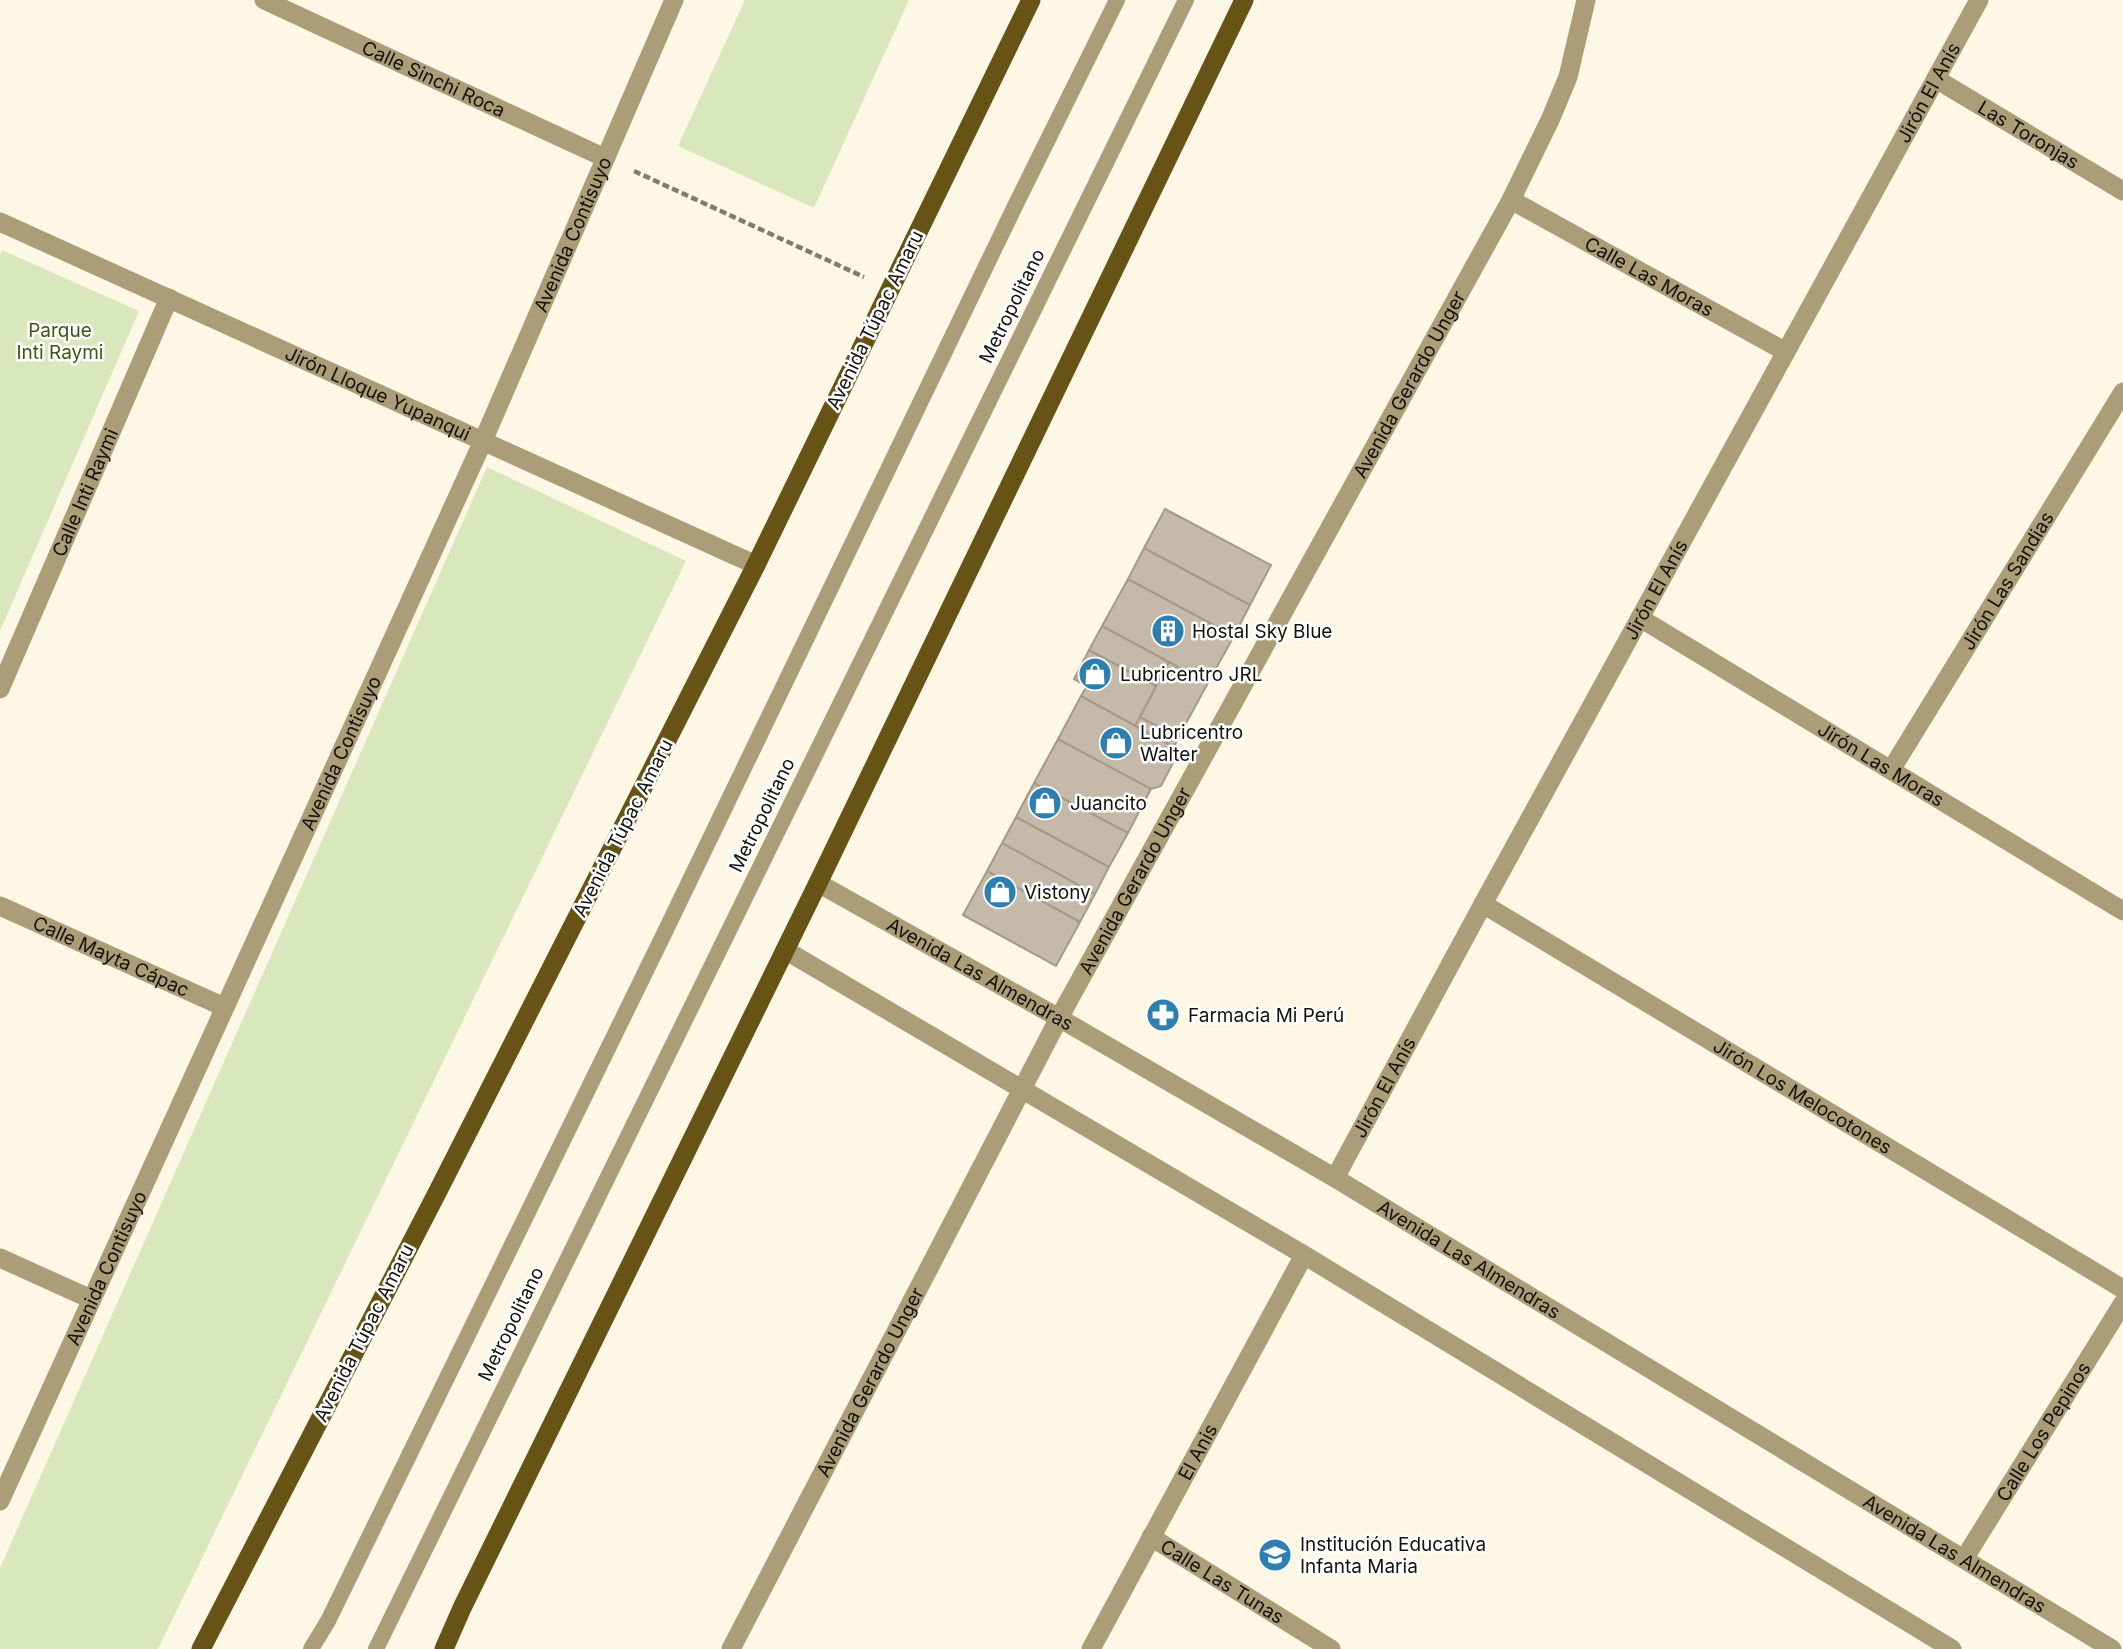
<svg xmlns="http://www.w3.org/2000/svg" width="2123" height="1649" viewBox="0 0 2123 1649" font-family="Inter,sans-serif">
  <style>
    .green { fill: #d9e7bd }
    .building { fill: #c5b9aa; stroke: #a4998a; stroke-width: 2 }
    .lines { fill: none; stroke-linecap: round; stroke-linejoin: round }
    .path { stroke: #7f7b6f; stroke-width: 4.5; stroke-dasharray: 7 3.5; stroke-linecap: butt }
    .service { stroke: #aa9d77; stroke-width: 16 }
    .minor { stroke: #aa9d77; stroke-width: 19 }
    .tertiary { stroke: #aa9d77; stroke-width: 19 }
    .primary { stroke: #665315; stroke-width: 19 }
    .labels { text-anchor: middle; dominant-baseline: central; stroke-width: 5; stroke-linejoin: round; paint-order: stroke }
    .street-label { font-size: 19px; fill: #13110b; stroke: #fff }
    .park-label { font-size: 19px; fill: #445413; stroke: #fff }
    .poi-label { font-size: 19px; fill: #13110b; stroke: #fff; text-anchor: start }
  </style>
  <rect width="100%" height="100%" fill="#fef7e5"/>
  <path class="green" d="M745,0H909L814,208L678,146Z
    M2,250L139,311L0,631V255Z
    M487,467L686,561L158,1649H0V1568Z"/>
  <path class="building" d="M1165,509L1271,565L1250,605L1144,548Z
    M1144,548L1250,605L1234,636L1128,579Z
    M1128,579L1234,636L1208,683L1102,626Z
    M1102,626L1169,662L1156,686L1089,650Z
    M1089,650L1156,686L1135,726L1081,696L1087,686L1074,679Z
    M1169,662L1208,683L1178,738L1140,717Z
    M1081,696L1174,747L1177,755L1161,786L1151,789L1058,739Z
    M1140,717L1178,738L1174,747L1135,726Z
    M1058,739L1151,789L1128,833L1034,783Z
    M1034,783L1128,833L1109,867L1016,817Z
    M1016,817L1109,867L1095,894L1002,843Z
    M1002,843L1095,894L1080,922L987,871Z
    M987,871L1080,922L1056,966L963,915Z"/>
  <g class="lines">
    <path class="path" d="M634,171L864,277"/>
    <path class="service" d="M311,1649L328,1621L662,938L1016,204L1117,0
      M376,1649L1186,0"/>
    <g class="minor">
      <path id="s1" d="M264,0L605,158"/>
      <path id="s2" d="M1936,79L2123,191"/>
      <path id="s3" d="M1511,200L1786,352"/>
      <path id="s4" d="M1640,618L2123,911"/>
      <path id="s5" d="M0,689L169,298"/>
      <path id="s6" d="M1891,770L2123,392"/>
      <path id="s7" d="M1483,904L2123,1289"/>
      <path id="s8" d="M0,906L224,1007"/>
      <path id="s9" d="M1335,1178L1483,904L1979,0"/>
      <path d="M0,1258L91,1299"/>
      <path id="s10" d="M1151,1537L1331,1649"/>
      <path id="s11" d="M1964,1559L2123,1303"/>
      <path id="s12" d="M1091,1649L1304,1255"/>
    </g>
    <g class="tertiary">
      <path id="s13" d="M0,222L756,565"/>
      <path id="s14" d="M818,883L1059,1018L1335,1178L2112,1649"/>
      <path d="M785,950L1304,1255L1952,1649"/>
      <path id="s15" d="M0,1501L483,441L674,0"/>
      <path id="s16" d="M731,1649L1059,1018L1511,200L1550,120L1568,77L1586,0"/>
    </g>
    <path class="primary" d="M201,1649L437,1193L756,565L1031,0
      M444,1649L462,1608L818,883L1244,0"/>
  </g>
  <defs>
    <symbol id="building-disc" viewBox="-11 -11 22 22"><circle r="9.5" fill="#2e7eaf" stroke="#fff"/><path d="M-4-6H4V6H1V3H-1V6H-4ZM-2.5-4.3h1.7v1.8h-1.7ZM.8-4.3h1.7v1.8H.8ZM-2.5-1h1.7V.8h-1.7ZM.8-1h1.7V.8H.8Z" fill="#fff"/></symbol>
    <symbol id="shop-disc" viewBox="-11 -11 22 22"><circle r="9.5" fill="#2e7eaf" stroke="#fff"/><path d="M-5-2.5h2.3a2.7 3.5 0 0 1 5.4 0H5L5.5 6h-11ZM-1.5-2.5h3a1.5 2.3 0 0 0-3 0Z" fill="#fff"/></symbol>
    <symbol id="pharmacy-disc" viewBox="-11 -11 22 22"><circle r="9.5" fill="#2e7eaf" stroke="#fff"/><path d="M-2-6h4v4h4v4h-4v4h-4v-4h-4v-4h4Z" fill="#fff"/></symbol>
    <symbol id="school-disc" viewBox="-11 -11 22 22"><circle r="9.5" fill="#2e7eaf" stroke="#fff"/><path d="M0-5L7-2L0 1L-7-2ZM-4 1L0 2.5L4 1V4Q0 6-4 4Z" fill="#fff"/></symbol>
  </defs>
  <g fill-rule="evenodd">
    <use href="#building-disc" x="1149" y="612" width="38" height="38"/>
    <use href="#shop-disc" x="1076" y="655" width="38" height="38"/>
    <use href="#shop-disc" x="1097" y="724" width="38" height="38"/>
    <use href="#shop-disc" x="1026" y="784" width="38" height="38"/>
    <use href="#shop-disc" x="981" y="873" width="38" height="38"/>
    <use href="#pharmacy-disc" x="1144" y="996" width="38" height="38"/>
    <use href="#school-disc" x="1256" y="1536" width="38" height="38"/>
  </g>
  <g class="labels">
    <g class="street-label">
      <text stroke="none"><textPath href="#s1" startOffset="187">Calle Sinchi Roca</textPath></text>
      <text stroke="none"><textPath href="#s9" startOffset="1237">Jirón El Anís</textPath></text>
      <text stroke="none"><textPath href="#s2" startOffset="108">Las Toronjas</textPath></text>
      <text stroke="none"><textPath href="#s15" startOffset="1390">Avenida Contisuyo</textPath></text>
      <text stroke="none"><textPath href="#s3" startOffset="158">Calle Las Moras</textPath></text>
      <text transform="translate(1012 306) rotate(-64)">Metropolitano</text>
      <text transform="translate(875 320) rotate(-64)">Avenida Túpac Amaru</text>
      <text stroke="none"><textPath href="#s16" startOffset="1435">Avenida Gerardo Unger</textPath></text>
      <text stroke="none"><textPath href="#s13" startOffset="415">Jirón Lloque Yupanqui</textPath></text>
      <text stroke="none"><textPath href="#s5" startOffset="214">Calle Inti Raymi</textPath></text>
      <text stroke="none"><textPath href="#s6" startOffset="222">Jirón Las Sandias</textPath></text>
      <text stroke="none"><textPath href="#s9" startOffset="670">Jirón El Anís</textPath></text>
      <text stroke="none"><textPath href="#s15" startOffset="822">Avenida Contisuyo</textPath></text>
      <text stroke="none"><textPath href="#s4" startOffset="282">Jirón Las Moras</textPath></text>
      <text transform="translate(762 815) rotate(-64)">Metropolitano</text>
      <text transform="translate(623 828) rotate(-63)">Avenida Túpac Amaru</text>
      <text stroke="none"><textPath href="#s16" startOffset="868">Avenida Gerardo Unger</textPath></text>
      <text stroke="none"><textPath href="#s8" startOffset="122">Calle Mayta Cápac</textPath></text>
      <text stroke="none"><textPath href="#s14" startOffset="186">Avenida Las Almendras</textPath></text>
      <text stroke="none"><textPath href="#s9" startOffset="103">Jirón El Anís</textPath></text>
      <text stroke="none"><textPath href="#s7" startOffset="373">Jirón Los Melocotones</textPath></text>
      <text stroke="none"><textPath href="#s14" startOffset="752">Avenida Las Almendras</textPath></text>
      <text stroke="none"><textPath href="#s15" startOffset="256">Avenida Contisuyo</textPath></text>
      <text transform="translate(511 1324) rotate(-64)">Metropolitano</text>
      <text transform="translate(364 1333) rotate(-63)">Avenida Túpac Amaru</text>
      <text stroke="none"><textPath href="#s16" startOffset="301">Avenida Gerardo Unger</textPath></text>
      <text stroke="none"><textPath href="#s11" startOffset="150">Calle Los Pepinos</textPath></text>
      <text stroke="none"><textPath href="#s12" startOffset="224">El Anis</textPath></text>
      <text stroke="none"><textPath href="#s14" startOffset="1320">Avenida Las Almendras</textPath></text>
      <text stroke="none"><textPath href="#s10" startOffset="84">Calle Las Tunas</textPath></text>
    </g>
    <g class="park-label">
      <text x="60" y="330">Parque<tspan x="60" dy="22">Inti Raymi</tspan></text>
    </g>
    <g class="poi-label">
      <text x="1192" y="631">Hostal Sky Blue</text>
      <text x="1120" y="674">Lubricentro JRL</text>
      <text x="1140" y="732">Lubricentro<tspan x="1140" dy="22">Walter</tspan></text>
      <text x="1070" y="803">Juancito</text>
      <text x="1024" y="892">Vistony</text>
      <text x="1188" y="1015">Farmacia Mi Perú</text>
      <text x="1300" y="1544">Institución Educativa<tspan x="1300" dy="22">Infanta Maria</tspan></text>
    </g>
  </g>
</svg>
